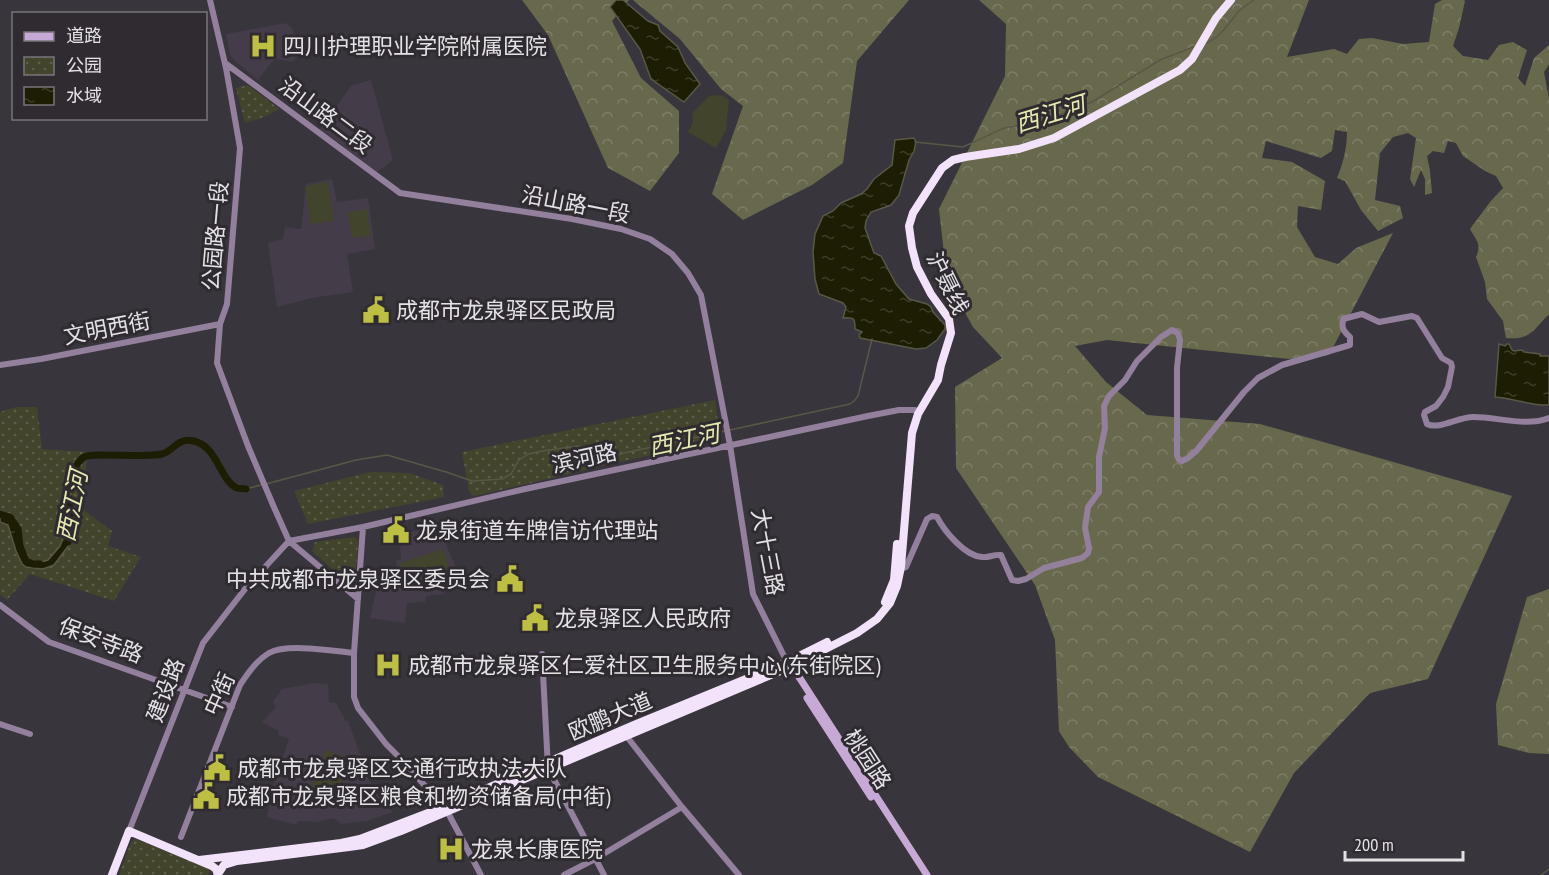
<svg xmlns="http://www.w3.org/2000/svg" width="1549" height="875" viewBox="0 0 1549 875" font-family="'PT Sans Narrow','Noto Sans SC',sans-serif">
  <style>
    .built { fill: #443c49 }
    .forest { fill: url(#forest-crowns) }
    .park { fill: url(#park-dots) }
    .pitch { fill: #43442c }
    .water { fill: url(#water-ripples); stroke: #595847; stroke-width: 1.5 }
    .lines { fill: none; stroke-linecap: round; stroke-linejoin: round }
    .stream { stroke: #595847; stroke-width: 1.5 }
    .river { stroke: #1d1d03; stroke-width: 7 }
    .tertiary { stroke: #93809d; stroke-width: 6 }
    .secondary { stroke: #c7a9d6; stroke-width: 7 }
    .trunk { stroke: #f2e3fa; stroke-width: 8 }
    .labels { text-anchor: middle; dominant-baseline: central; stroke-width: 6; stroke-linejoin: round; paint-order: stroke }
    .poi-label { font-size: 22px; fill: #e5e2e6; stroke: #2f2b31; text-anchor: start }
    .street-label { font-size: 22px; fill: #e5e2e6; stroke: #2f2b31 }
    .water-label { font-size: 24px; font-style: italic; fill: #e6e9b0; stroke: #2f2b31 }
  </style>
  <defs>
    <pattern id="forest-crowns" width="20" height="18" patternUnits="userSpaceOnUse" patternTransform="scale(1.5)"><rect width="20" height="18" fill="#68694c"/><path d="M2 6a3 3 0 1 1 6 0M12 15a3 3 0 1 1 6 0" fill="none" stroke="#7d7e66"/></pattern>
    <pattern id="park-dots" width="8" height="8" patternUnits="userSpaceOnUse" patternTransform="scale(1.5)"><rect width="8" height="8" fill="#43442c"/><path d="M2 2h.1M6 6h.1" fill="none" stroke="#5e5f4b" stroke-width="1.8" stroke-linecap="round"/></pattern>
    <pattern id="water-ripples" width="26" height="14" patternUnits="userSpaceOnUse" patternTransform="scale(1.5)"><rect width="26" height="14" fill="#1d1d03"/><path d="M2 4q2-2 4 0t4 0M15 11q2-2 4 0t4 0" fill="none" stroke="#3e3e28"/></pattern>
  </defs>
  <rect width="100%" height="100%" fill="#39353c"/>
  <path class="built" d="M286,23L292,28L296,38L298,56L292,62L277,59L272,62L258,80L237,63L230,55L226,34Z
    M371,80L393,160L377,172L320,129L351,86Z
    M332,179L337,202L368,198L375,249L347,254L353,292L312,298L277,307L268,243L283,239L285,227L301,229L306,184Z
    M422,530L427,540L442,535L457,570L443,577L445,594L426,596L425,602L407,603L405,623L370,618L376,591L400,583L396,561L401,559L400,546L408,543L407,532Z
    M314,683L328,684L329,702L336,703L346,721H348L373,789L393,812L367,821L341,824L334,818L317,822L298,821L296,825L267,817L274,783L289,739L278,735L279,731L262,722L276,707L273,702L282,689Z"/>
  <path class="forest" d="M522,0H629L612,21L641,78L679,111V153L650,191L608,168L548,35Z
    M633,0H909L857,61L843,163L812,185L743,220L712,194L743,106L721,89L680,39Z
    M979,0H1309L1287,57L1334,49L1347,54L1359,39L1372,38L1403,44L1429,42L1435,4L1442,0H1464L1465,1L1459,28L1453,46L1463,56L1488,60L1499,45L1513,42L1527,50L1518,78L1525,86L1534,58L1549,45V64L1544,72L1549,99V314C1533,330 1531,340 1506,338L1503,321L1487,299L1485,282L1476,257C1482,244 1476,240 1470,229L1490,202L1503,188L1496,176L1485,171L1463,156L1456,143L1448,141L1444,153L1433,151L1427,156L1430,171L1432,193L1425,195V179L1421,170L1414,187L1410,179L1416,138L1408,133L1393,137L1380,153L1375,200L1400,206L1403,218L1378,231L1361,210L1345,181L1337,178C1343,163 1347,149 1347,132L1335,130L1332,151L1321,158L1266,141L1262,158L1292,162L1325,181L1321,210L1298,206L1297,227L1315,257L1338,264L1356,248L1393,233L1329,355L1290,359L1107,340L1075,346L1106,382L1147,415L1260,424L1512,496L1428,679L1370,693L1294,773L1250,852L1098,777L1069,747L1059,731L1055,640L1035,585L956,468L955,387L1002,358L973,327L947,280L939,209L1005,76L1006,24Z
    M1549,589V754L1529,753L1498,745L1496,704L1527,597Z"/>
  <path class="park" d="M248,85L279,109L267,116L245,123L236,88Z
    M715,400L720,439L475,496L472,495L469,491L462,452Z
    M16,407H37L42,449L88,452L81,508L112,531L108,546L141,557L114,601L30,574L7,600L0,594V412Z
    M370,472L409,473L443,485L444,497L308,524L294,491Z
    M355,537L358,541L355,581L348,583L312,551L315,542Z
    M135,839L211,869L208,875H119L131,842Z"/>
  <path class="pitch" d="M721,95L729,100L726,130L716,148L688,132L693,123L692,113L709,96Z
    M328,182L334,221L311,224L305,186Z
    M367,209L371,235L352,238L348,212Z
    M443,549L450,569L406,583L400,563Z
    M325,750L350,759L335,803L309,794Z"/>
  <path class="water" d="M616,0H623L648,21L658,25L660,31L678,47L685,63L700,84L684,102L651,79L640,49L610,7Z
    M914,138L916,142L914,151L909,160L899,195L891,205L871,212L866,221L865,228L874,253L881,256L896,284L909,299L927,304L931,307L933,312L945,325V329L937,340L926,348L916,349L860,338L859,335L862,332L855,329C855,319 855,317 843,318L846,307L843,303L819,294L815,279L813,252L815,234L823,216L833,211L841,203L861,194L867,189L874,179L892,165L895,140Z
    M1499,344L1505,346L1507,344H1509L1512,350L1514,351L1522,350L1524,352L1540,354V356H1549V405C1531,406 1513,398 1495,397Z
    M79,459L71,475L73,484L69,500V545L54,565L43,569L26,567L22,564L16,551L8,525L0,522V511L10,514L17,525L18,541L29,563H38L48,560L60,546L65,533L60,508L64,491L66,475L72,464Z"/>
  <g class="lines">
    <path class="stream" d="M1206,43C1221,37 1228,24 1238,12C1242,7 1249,4 1254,0
      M915,142L963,147L1004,128L1043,121L1092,102L1160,60L1196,46
      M730,430L850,404L854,401L858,396L872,339
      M266,484L356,460L387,455L446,472L472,481L502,479L511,474L519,460L528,454L542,451L579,446L606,457L725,431
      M246,489L261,485
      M1541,875L1549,869"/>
    <path class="river" d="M71,486C72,475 75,463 84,457C93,452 146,458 162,454C173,452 177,437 194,441C218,447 220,481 237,488C240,489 243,488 246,489
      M0,514L10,517L18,529L20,546L26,561L33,564H40
      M68,542L70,522L69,500"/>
    <path class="tertiary" d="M210,0L226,68L240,148L227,304L220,324L217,363L248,446L273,505L289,541L358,599
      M225,63L400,193L572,219L621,229L650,239L672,254L688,273L701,295L730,445L753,594L787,662
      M0,365L41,359L220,324
      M363,527L354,653V697L358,708L386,744L405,763L447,811L481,875
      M289,541L363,527L525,489L868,416L899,410H915L918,414
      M901,569L906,567L927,519L932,516L937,517C945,532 965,556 982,557C989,558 994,554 1001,555L1012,580L1018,581L1026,579L1044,568L1082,558L1088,553L1089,548L1085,528L1088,507L1099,492V457L1105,428L1104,406L1109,396L1125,380L1137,361L1161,337L1172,330L1178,333L1180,340L1177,368V455L1179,460L1182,461L1188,458L1197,450L1244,392L1258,378L1282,365L1350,345V337C1344,332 1341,328 1343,319L1362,314L1379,322L1412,316L1417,318L1442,358L1451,363L1452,367L1448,387L1443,397L1436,406L1425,412L1424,415L1427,424C1439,430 1458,417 1473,417C1498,417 1526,427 1549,418
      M0,605L49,642L232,707
      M542,654L548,768L604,875
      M0,724L30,734
      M624,733L682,807L739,875
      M129,831L203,643L245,589L289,541
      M181,837L240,685C248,673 257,660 269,653C287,643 333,651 354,653
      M564,875L595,859L682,807"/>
    <path class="secondary" d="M790,663L927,875
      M807,698L871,797"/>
    <path class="trunk" d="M885,602L894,580L897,544
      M474,794L634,725L785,663L827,642
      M199,860L341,843L360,839L441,808
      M218,874L224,865L237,861L349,847L363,845L401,831L792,666L857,633L877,619L890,603L897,586L901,567L912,433L918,414L938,380L941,365L951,333L949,319L931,294L917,267L912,248L909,226L913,213L942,168L953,160L965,157L1019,149L1054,138L1180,70L1192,59L1216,18L1231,0
      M112,875L129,831L212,866L216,869L218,875"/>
  </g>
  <defs>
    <symbol id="hospital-bare" viewBox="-9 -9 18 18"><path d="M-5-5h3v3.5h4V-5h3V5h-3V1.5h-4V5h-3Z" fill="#bdbf43" stroke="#2f2b31" stroke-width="2.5" paint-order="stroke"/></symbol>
    <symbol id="civic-bare" viewBox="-9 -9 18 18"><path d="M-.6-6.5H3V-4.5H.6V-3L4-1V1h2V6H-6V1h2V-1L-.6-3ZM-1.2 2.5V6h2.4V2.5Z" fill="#bdbf43" stroke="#2f2b31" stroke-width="2.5" paint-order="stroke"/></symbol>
  </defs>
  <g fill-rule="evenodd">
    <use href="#hospital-bare" x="244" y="27" width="38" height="38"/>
    <use href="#civic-bare" x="357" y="291" width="38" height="38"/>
    <use href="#civic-bare" x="377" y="511" width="38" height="38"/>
    <use href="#civic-bare" x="491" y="560" width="38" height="38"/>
    <use href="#civic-bare" x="516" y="599" width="38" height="38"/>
    <use href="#hospital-bare" x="369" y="646" width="38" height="38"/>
    <use href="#civic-bare" x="198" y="749" width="38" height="38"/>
    <use href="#civic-bare" x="187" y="777" width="38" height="38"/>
    <use href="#hospital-bare" x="432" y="830" width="38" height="38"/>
  </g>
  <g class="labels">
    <g class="poi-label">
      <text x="283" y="46">四川护理职业学院附属医院</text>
      <text x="396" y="310">成都市龙泉驿区民政局</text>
      <text x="416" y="530">龙泉街道车牌信访代理站</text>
      <text x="490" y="579" text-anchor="end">中共成都市龙泉驿区委员会</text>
      <text x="555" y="618">龙泉驿区人民政府</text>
      <text x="408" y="665">成都市龙泉驿区仁爱社区卫生服务中心(东街院区)</text>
      <text x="237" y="768">成都市龙泉驿区交通行政执法大队</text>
      <text x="226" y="796">成都市龙泉驿区粮食和物资储备局(中街)</text>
      <text x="471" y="849">龙泉长康医院</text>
    </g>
    <g class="street-label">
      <text transform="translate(326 115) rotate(37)">沿山路二段</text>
      <text transform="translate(576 204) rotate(11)">沿山路一段</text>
      <text transform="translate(215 236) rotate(-85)">公园路一段</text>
      <text transform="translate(948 283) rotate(64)">沪聂线</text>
      <text transform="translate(107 328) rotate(-11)">文明西街</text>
      <text transform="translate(584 458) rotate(-12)">滨河路</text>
      <text transform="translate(768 552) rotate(79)">大十三路</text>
      <text transform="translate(101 640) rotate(21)">保安寺路</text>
      <text transform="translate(165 690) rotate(-69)">建设路</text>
      <text transform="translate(219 694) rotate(-66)">中街</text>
      <text transform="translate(610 716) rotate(-23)">欧鹏大道</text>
      <text transform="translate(868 759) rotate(57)">桃园路</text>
    </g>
    <g class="water-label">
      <text transform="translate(1050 114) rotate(-17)">西江河</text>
      <text transform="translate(684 440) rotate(-12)">西江河</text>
      <text transform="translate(72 506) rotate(-79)">西江河</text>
    </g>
  </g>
  <rect x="12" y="12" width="195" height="108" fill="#2f2b31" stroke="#787479" stroke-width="1.5"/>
  <rect x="24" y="32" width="30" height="9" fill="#c7a9d6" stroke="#787479" stroke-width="1.5"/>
  <text x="66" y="42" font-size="18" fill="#e5e2e6">道路</text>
  <rect x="24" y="57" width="30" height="18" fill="url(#park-dots)" stroke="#787479" stroke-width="1.5"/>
  <text x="66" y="72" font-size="18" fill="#e5e2e6">公园</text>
  <rect x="24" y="87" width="30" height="18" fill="url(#water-ripples)" stroke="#787479" stroke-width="1.5"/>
  <text x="66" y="102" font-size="18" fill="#e5e2e6">水域</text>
  <path d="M1345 851v9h118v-9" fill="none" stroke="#e5e2e6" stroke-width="3"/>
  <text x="1354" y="851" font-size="18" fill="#e5e2e6" stroke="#2f2b31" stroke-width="4.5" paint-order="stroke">200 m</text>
</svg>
